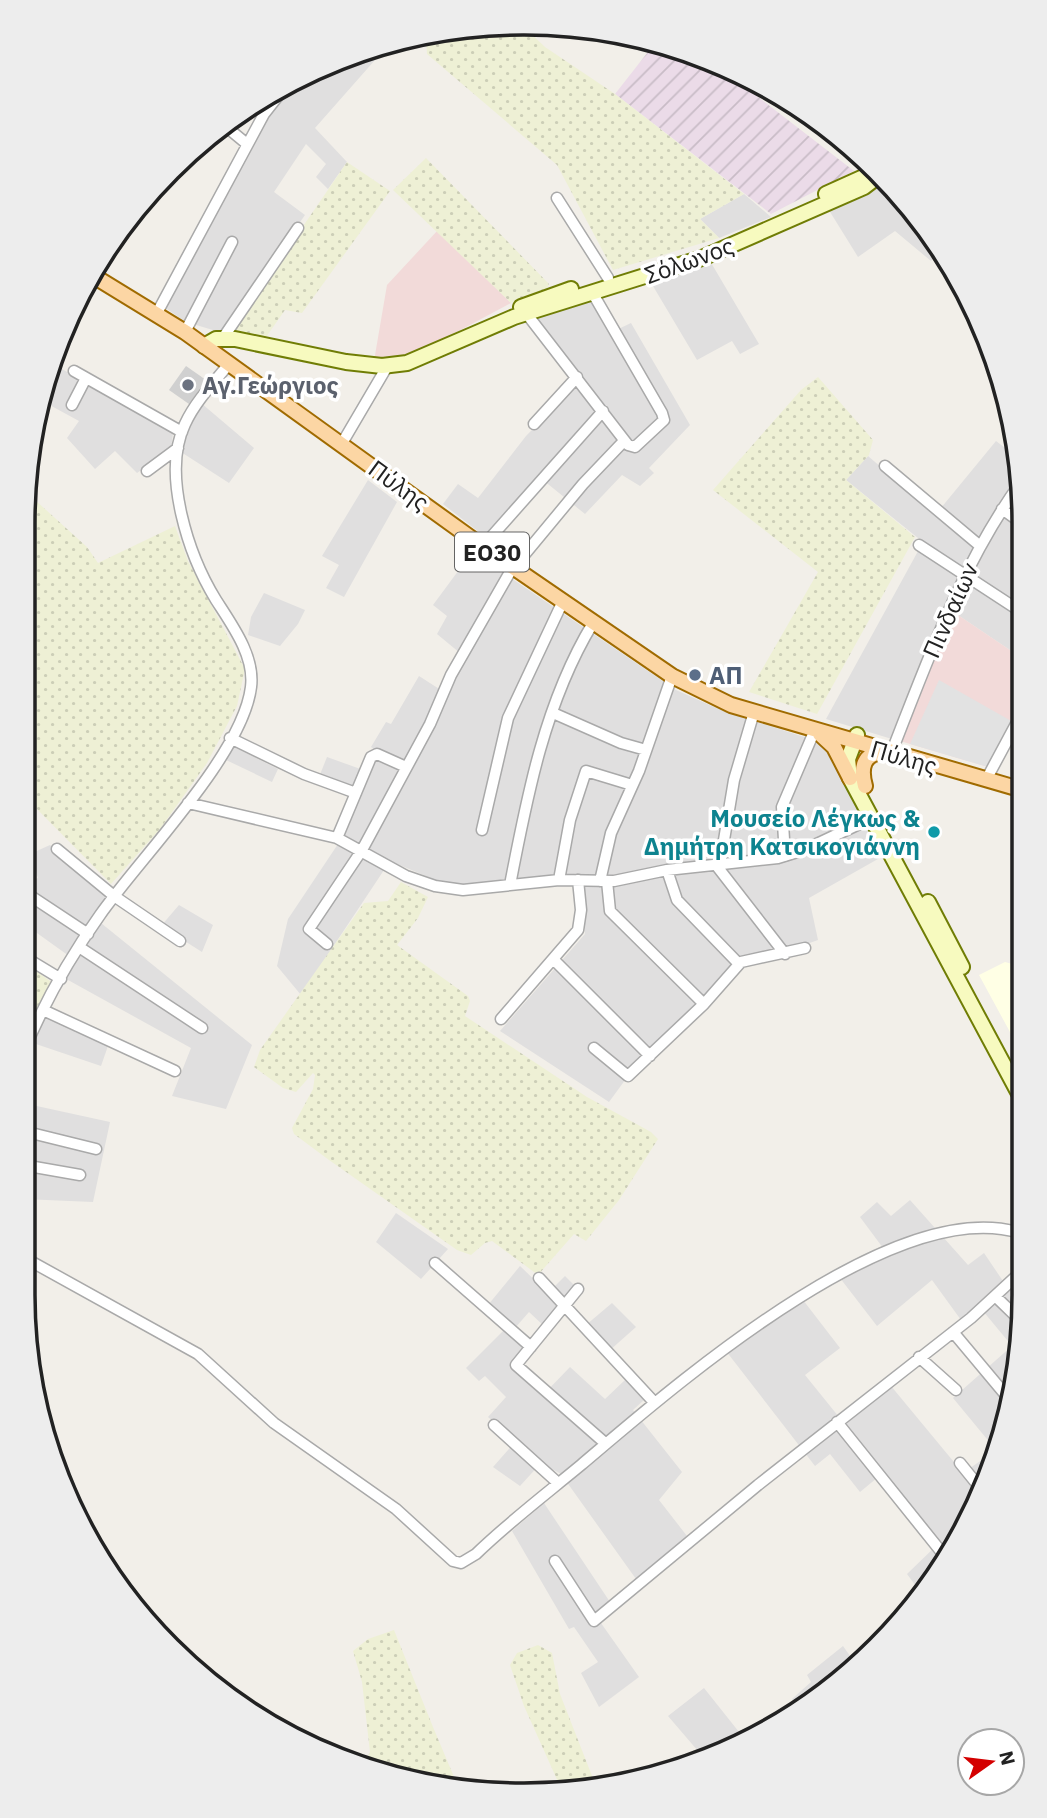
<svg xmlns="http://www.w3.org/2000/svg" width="1047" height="1818" viewBox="0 0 1047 1818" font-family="'IBM Plex Sans',sans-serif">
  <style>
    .residential { fill: #e0dfdf }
    .commercial { fill: #f2dad9 }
    .industrial { fill: url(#industrial-furrows) }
    .education { fill: #ffffe5 }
    .religious { fill: #d0d0d0 }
    .farmland { fill: url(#farmland-dots) }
    .parking { fill: #e2e2e2 }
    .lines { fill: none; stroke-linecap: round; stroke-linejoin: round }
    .street-casing { stroke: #a9a9a9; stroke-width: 13 }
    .secondary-casing { stroke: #707d05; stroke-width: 18 }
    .primary-casing { stroke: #a06b00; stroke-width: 18 }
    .street { stroke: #fff; stroke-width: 10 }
    .secondary { stroke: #f7fabf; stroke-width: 14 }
    .primary { stroke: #fcd6a4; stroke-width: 14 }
    .worship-dot { fill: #6b7280; stroke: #fff; stroke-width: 2.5 }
    .service-dot { fill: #5c6f8a; stroke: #fff; stroke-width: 2.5 }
    .culture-dot { fill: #0f9aa8; stroke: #fff; stroke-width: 2.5 }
    .labels { text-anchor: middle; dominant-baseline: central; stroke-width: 7; stroke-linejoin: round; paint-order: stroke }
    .shield { fill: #fff; stroke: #646464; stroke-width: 2 }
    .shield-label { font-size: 23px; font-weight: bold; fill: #222 }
    .street-label { font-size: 24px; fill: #222; stroke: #fff }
    .worship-label { font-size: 24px; font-weight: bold; fill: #5b616d; stroke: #fff; text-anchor: start }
    .service-label { font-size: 24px; font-weight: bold; fill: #4e5e75; stroke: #fff; text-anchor: start }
    .culture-label { font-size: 24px; font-weight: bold; fill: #0d838f; stroke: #fff; text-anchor: end }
    .rim { fill: none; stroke: #222; stroke-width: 3.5 }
  </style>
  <defs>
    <pattern id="industrial-furrows" width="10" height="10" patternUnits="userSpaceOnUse" patternTransform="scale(1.75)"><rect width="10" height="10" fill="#ebdbe8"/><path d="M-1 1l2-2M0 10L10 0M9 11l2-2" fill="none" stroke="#c9bcc7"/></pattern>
    <pattern id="farmland-dots" width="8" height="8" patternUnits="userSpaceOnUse" patternTransform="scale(1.75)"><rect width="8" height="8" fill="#eef0d5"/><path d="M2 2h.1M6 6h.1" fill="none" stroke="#ccceb7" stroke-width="1.8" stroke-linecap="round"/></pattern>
  </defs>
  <rect width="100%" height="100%" fill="#f2efe9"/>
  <path class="residential" d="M390,43L315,128L347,162L328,189L316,177L326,164L306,144L274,192L305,215L223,333L186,322L164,307L273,106L296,80L332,61Z
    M888,183L940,250L931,261L895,231L858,257L827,207Z
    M744,194L771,217L719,238L700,219Z
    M710,261L759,344L740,354L732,341L697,360L650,281Z
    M590,295L610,333L631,323L690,425L649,468L654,473L640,486L622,475L585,514L538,476L474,553L676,690L723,711L826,744L885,855L809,898L818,940L733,970L631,1072L609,1102L500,1031L585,934L580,874L486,884H445L390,861L301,995L277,966L288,919L338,844L358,792L319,777L327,757L366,771L375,750L371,747L386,722L391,724L419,676L447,694L466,658L437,634L447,616L433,605L484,536L443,504L458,484L478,498L526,436L582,379L536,321L535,315Z
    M62,369L173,433L171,449L137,473L115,451L95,469L67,438L79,421L46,403L48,392Z
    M201,403L254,448L229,483L181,452L186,430Z
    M996,441L1017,457L1023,490V659L946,607L892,739L826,719L923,542L846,480L868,456L936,514Z
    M368,480L397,502L344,597L326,588L339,565L322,556Z
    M264,593L305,610L298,624L280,646L248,635L251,617Z
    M232,746L278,769L272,782L224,759Z
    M50,845L112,896L96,919L252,1045L226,1109L172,1096L191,1048L59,975L69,956L23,923V884L38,878L30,854Z
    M179,905L213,925L202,952L161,926Z
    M46,1013L109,1043L101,1066L33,1043Z
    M23,1103L110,1122L93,1202L23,1199Z
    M910,1200L968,1265L984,1253L1007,1287L1018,1279L1023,1285V1328L998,1455L940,1572L921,1593L907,1574L939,1543L883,1473L860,1492L830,1454L815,1466L726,1351L803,1300L840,1348L805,1375L843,1422L891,1386L963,1473L996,1450L953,1398L1012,1346L978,1305L961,1320L932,1280L877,1326L840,1278L889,1256L860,1217L877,1202L891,1216Z
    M396,1213L448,1249L421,1279L376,1242Z
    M520,1266L548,1293L565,1276L577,1288L544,1326L529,1312L515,1328L488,1305Z
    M612,1303L636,1327L609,1351L586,1325Z
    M505,1329L526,1347L510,1367L542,1396L570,1367L605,1399L625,1380L644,1400L633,1410L682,1472L659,1500L687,1536L636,1579L561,1474L541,1463L520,1486L493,1467L516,1441L488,1417L506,1397L485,1376L479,1381L466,1368Z
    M544,1503L610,1602L596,1616L639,1677L599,1707L581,1673L598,1662L574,1627L569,1629L512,1531Z
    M843,1646L855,1663L829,1692L799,1707L792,1699L811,1682L807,1675Z
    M704,1688L743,1737L704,1758L668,1716Z"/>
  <path class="commercial" d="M438,230L511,303L410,357L374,361L387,285Z
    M952,611L1023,659V704L988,767L900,741Z"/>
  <path class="industrial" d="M655,43L709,59L854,171L771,214L615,94Z"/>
  <path class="education" d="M1005,962L1023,967V1056L979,975Z"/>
  <path class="religious" d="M186,366L206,380L189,404L169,390Z"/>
  <path class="farmland" d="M520,23L545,47L615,94L744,194L700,219L719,238L613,270L557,165L427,54L426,37L430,32Z
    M426,158L549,284L547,288L511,303L393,190Z
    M347,162L390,191L302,313L285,310L264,340L232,330Z
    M818,377L873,440L869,455L846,480L915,537L817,714L749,692L818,572L713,490L801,390Z
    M24,490L87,547L98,563L175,526L188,561L245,669L237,706L207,763L160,829L111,884L30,802L23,801Z
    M401,882L428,897L418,918L397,945L468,996L470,1001L465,1016L587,1097L651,1132L658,1139L619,1200L586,1241L574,1234L538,1275L492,1241L485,1243L471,1255L457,1250L329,1160L294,1134L292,1128L313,1089L315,1075L313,1073L296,1092L283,1088L254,1067L260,1050L364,903L388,901Z
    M23,962L53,983L23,1040Z
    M394,1630L433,1727L457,1784L394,1778L354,1760L367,1758L370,1752L362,1682L353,1651L368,1639Z
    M538,1645L552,1653L560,1694L596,1786L563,1793L524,1706L510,1665L517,1653Z"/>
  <path class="parking" d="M939,680L1013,722L988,767L910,744Z"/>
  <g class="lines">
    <defs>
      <path id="street" d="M224,125L247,144
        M557,198L608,278
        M157,313L264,114L286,86
        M526,313L628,445L635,447L664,420L662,413L592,292
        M185,332L232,242
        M223,338L298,228
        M74,371L182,432
        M72,405L86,378
        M534,424L577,377
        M341,445L388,365
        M885,466L979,545
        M147,471L178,448
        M1002,509L1023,524
        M919,545L1023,613
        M483,546L603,411
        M553,713L621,743L646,750
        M230,738L304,774L356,793
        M894,746C930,654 963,562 1021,482
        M986,780L1023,711
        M188,803L337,838L406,876L435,886L463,890L559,880L614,881L667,870L778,858L804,850L872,818
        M482,830L508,718L563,601
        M337,838L371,757L377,754L406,767
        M57,849L114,896L180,941
        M785,856L782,807L814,732
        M720,864L734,780L754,712
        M716,865L785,954
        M667,870L677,900L739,964
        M1018,876L1023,878
        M559,880L570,820L586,771L632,785
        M600,881L611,833L639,771L672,676
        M607,881L610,911L704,1004
        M510,885C527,796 545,702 593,623
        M23,891L88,934
        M327,944L309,929L362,850L430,724L451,675L510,572L583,484L624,441
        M79,947L202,1028
        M23,956L61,979
        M554,960L650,1056
        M43,1010L175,1071
        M501,1019L578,930L581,910L578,880
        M594,1048L628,1076L704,1004L741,962L805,948
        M23,1053C43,1005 70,957 100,915C140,858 243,754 251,687C255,656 232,625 216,600C189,556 161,474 185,424C195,402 214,382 229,364
        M23,1131L96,1149
        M23,1165L80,1175
        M23,1257L198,1354L274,1423L396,1509L453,1561L461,1563L476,1554C509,1522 546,1494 581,1465C672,1388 897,1190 1023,1234
        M435,1263L531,1347
        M539,1278L653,1401
        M578,1289L516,1365L605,1443
        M996,1297L1023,1323
        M953,1332L1004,1393
        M919,1357L956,1390
        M837,1422L947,1559
        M494,1425L558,1483
        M960,1463L981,1489
        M555,1561L594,1621L758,1485L971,1318L1023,1270"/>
      <path id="secondary" d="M826,194L877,171
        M521,307L571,289
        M204,346L216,339H235L346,362L382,366L407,363L514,317L702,258L864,187L881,174
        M857,735L848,759L850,778L1023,1101
        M928,902L962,967"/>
      <path id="primary" d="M92,275L185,332L475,541L672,676L731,705L1023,790
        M820,734L834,747L850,778
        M865,786C860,768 863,753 884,752"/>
    </defs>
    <use href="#street" class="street-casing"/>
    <use href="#secondary" class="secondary-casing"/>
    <use href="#primary" class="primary-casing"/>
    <use href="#street" class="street"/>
    <use href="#secondary" class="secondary"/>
    <use href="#primary" class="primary"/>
  </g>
  <circle class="worship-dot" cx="188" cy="385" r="7"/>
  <circle class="service-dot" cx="695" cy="675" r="7"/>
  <circle class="culture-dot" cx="934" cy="832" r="7"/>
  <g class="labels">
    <rect class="shield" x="455" y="532.5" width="74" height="39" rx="5"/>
    <g class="shield-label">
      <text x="492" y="552">ΕΟ30</text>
    </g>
    <g class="street-label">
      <text transform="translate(689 260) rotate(-20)">Σόλωνος</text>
      <text transform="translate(399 485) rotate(36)">Πύλης</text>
      <text transform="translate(950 610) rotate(-66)">Πινδαίων</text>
      <text transform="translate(904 757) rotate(16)">Πύλης</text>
    </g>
    <g class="worship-label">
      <text x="202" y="385">Αγ.Γεώργιος</text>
    </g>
    <g class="service-label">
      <text x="709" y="675">ΑΠ</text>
    </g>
    <g class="culture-label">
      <text x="920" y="818">Μουσείο Λέγκως &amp;<tspan x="920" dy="28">Δημήτρη Κατσικογιάννη</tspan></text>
    </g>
  </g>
  <path d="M0 0H1047V1818H0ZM523 35H524A488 488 0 0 1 1012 523V1295A488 488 0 0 1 524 1783H523A488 488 0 0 1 35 1295V523A488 488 0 0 1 523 35Z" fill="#ededed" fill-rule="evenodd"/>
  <path class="rim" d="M523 35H524A488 488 0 0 1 1012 523V1295A488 488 0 0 1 524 1783H523A488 488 0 0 1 35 1295V523A488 488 0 0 1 523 35Z"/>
  <g transform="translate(991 1762) rotate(76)"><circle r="33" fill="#ffffff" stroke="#a7a7a7" stroke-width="2"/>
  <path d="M0-5L12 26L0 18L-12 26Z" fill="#d40000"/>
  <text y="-10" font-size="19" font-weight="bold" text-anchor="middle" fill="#222222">N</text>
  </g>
</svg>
